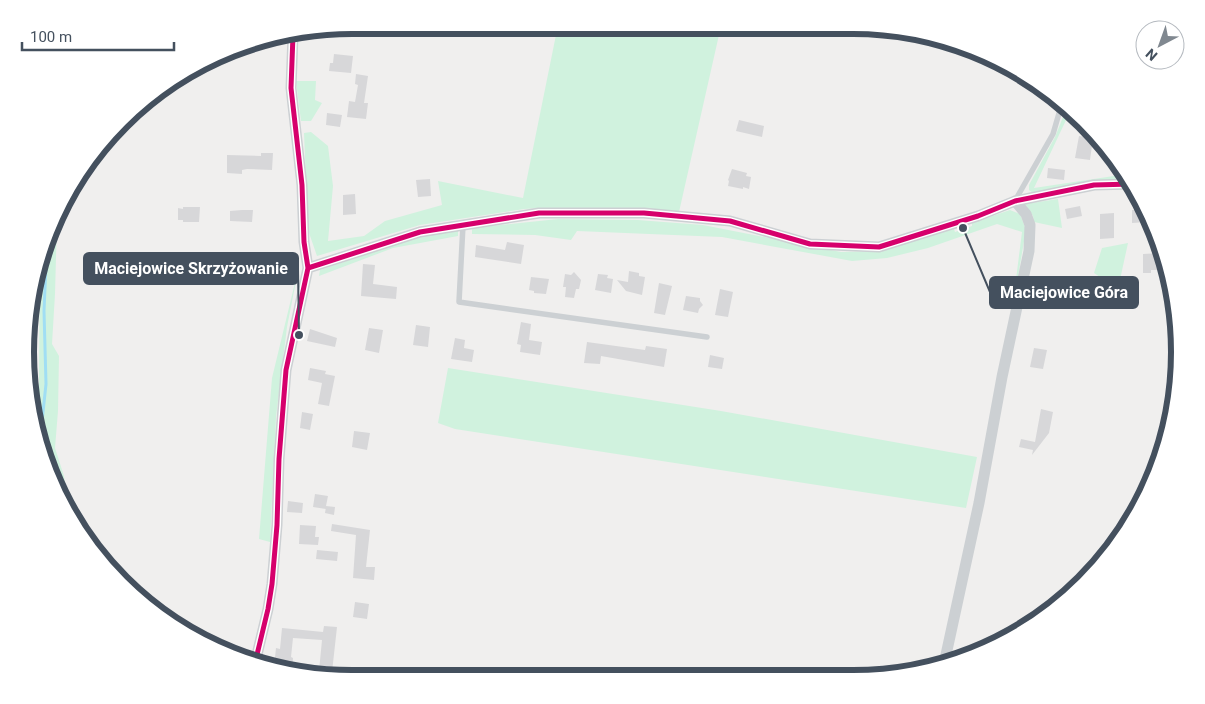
<svg xmlns="http://www.w3.org/2000/svg" width="1205" height="704" viewBox="0 0 1205 704" font-family="Roboto,sans-serif">
  <style>
    .green { fill: #d0f2de }
    .lines { fill: none; stroke-linecap: round; stroke-linejoin: round }
    .stream { stroke: #a0def4; stroke-width: 3 }
    .building { fill: #d7d7d9 }
    .service { stroke: #ccd0d3; stroke-width: 5.5 }
    .minor { stroke: #ccd0d3; stroke-width: 11 }
    .cycleway-casing { stroke: #fff; stroke-width: 8 }
    .cycleway { stroke: #d6006c; stroke-width: 5 }
    .rim { fill: none; stroke: #44505e; stroke-width: 6 }
    .leader { fill: none; stroke: #44505e; stroke-width: 2 }
    .callout-dot { fill: #44505e; stroke: #fff; stroke-width: 2 }
    .callout { fill: #44505e; stroke: #44505e; stroke-width: 2 }
    .callout-label { font-size: 16px; text-anchor: middle; font-weight: bold; fill: #fff }
  </style>
  <rect width="100%" height="100%" fill="#f0efee"/>
  <path class="green" d="M558,25L721,26L679,212L538,208L524,209L420,225L317,256L308,230L304,133L311,132L328,146L333,186L328,241L364,236L385,221L442,205L438,181L523,198Z
    M296,81H316L315,100L322,103L311,121H301Z
    M1063,117L1067,118L1034,188L1127,174L1130,180L1033,193L1029,190V185L1055,137Z
    M1058,199L1062,228L1034,222L1033,216L1025,204Z
    M1010,210L1020,214L1026,230L1012,311L1022,232L997,224L928,248L887,258L852,261L722,237L577,231L571,240L535,235L472,234V228L558,219L638,220L703,225L841,252L875,251L954,229L955,232L972,226V223Z
    M57,221L55,294L52,344L59,356L58,411L55,448L64,476L68,506L42,457L34,407L37,408L39,381L40,260Z
    M458,230V236L393,248L319,276L320,270L419,237Z
    M1128,243L1118,289L1094,273L1102,248Z
    M299,266L287,327L276,417L270,542L259,539L272,378Z
    M448,368L721,411L977,457L966,508L455,429L438,423Z"/>
  <g class="lines">
    <path class="stream" d="M40,440L46,384L44,311L47,243"/>
  </g>
  <path class="building" d="M334,54L353,56L351,73L329,71L330,63H333Z
    M356,74L368,76L364,103H368L366,119L347,117L349,101L355,102L358,85L355,84Z
    M327,113L342,115L340,127L326,125Z
    M739,120L764,126L762,137L736,131Z
    M1079,136L1093,138L1090,160L1075,158Z
    M261,153H273L272,170L247,169L242,170V174L227,173V155L261,156Z
    M1048,168L1065,170L1064,180L1047,178Z
    M732,169L747,173L746,176L751,177L749,189L743,187V189L728,186L729,181L728,180Z
    M430,179L431,196L418,197L416,180Z
    M355,194L356,214L343,215V195Z
    M1080,206L1082,216L1067,219L1065,209Z
    M183,207H200L199,222H183V220H178V208L183,209Z
    M242,210H253L252,222L230,221V211Z
    M1132,210H1146L1148,213V222L1132,223Z
    M1114,213V238L1100,239V214Z
    M507,242L524,245L521,264L475,257L476,245L505,250Z
    M1160,253V270H1151V273H1143V254Z
    M363,264L375,265L373,284L397,287L396,299L361,296Z
    M629,271L639,273V276L645,277L642,295L626,291L617,280L628,282Z
    M574,272L581,280L579,289H576L574,298L565,297L566,287H563L565,274L571,275Z
    M598,274L608,275L607,278L613,279L611,293L595,290Z
    M531,277L549,279L546,294L534,293V291L529,290Z
    M659,283L672,286L665,315L654,313Z
    M720,289L733,292L728,317L715,315Z
    M686,296L700,298V301L703,305L699,309L698,313L683,310Z
    M521,322L531,324L529,340L542,342L540,355L520,352L521,345L517,344Z
    M416,325L430,327L428,347L413,345Z
    M369,328L383,330L379,353L365,350Z
    M310,329L337,338L335,347L307,341Z
    M455,338L465,340L464,348L474,350L472,362L451,359Z
    M587,342L645,350L646,346L667,349L664,367L601,356L600,364L584,363Z
    M1034,348L1047,350L1043,369L1030,367Z
    M710,355L724,358L722,369L708,367Z
    M310,368L326,371L325,374L335,376L329,406L318,404L322,383L308,380Z
    M1041,409L1053,412L1049,433L1032,455L1033,450L1019,447L1021,439L1035,442Z
    M302,412L313,414L310,430L300,428Z
    M354,431L370,433L367,450L352,447Z
    M315,494L328,496L326,506L335,507L334,515L325,513L326,507V509L313,507Z
    M288,501L303,503L302,513L287,512Z
    M332,524L370,530L366,567H375L374,580L353,578L356,535L331,531Z
    M300,525L316,526L315,537H319L318,545L299,544Z
    M317,550L338,552L337,561L316,559Z
    M355,602L369,604L367,619L353,617Z
    M164,618L185,620L184,631L171,624Z
    M324,626L337,627L332,672L319,671L322,640L293,638L291,657L293,658L292,671L274,667L276,648L280,649L282,628L323,632Z"/>
  <g class="lines">
    <path class="service" d="M1016,199L1053,134L1062,103
      M463,225L459,302L707,337"/>
    <path class="minor" d="M308,268L420,232L539,213H644L730,221L810,244L879,247L978,216L1015,201L1094,185L1132,184
      M255,663L268,609L272,584L277,525L279,459L286,370L308,268L304,242L302,185L291,88L293,35
      M944,664L979,503L1002,377L1029,251L1030,225L1026,214L1015,201"/>
    <defs>
      <path id="cycleway" d="M308,268L420,232L539,213H644L730,221L810,244L879,247L978,216L1015,201L1094,185L1132,184
        M255,663L268,609L272,584L277,525L279,459L286,370L308,268L304,242L302,185L291,88L293,35"/>
    </defs>
    <use href="#cycleway" class="cycleway-casing"/>
    <use href="#cycleway" class="cycleway"/>
  </g>
  <path d="M0 0H1205V704H0ZM352 34H853A318 318 0 0 1 1171 352V352A318 318 0 0 1 853 670H352A318 318 0 0 1 34 352V352A318 318 0 0 1 352 34Z" fill="#fff" fill-rule="evenodd"/>
  <path class="rim" d="M352 34H853A318 318 0 0 1 1171 352V352A318 318 0 0 1 853 670H352A318 318 0 0 1 34 352V352A318 318 0 0 1 352 34Z"/>
  <path class="leader" d="M299 335L298 269M963 228L990 292"/>
  <g class="callout-dot">
    <circle cx="299" cy="335" r="5"/>
    <circle cx="963" cy="228" r="5"/>
  </g>
  <g class="callout">
    <rect x="84" y="253" width="214" height="31" rx="5"/>
    <rect x="990" y="277" width="148" height="31" rx="5"/>
  </g>
  <g class="callout-label">
    <text x="191" y="274">Maciejowice Skrzyżowanie</text>
    <text x="1064" y="298">Maciejowice Góra</text>
  </g>
  <g transform="translate(1160 45) rotate(221)"><circle r="24" fill="#ffffff" stroke="#b4b9bf"/>
  <path d="M0-4L9 19L0 12L-9 19Z" fill="#808890"/>
  <text y="-8" font-size="14" font-weight="bold" text-anchor="middle" fill="#44505e">N</text>
  </g>
  <path d="M22 42v8h152v-8" fill="none" stroke="#44505e" stroke-width="2.5"/>
  <text x="30" y="42" font-size="15" fill="#44505e" stroke="#ffffff" stroke-width="4" paint-order="stroke">100 m</text>
</svg>
